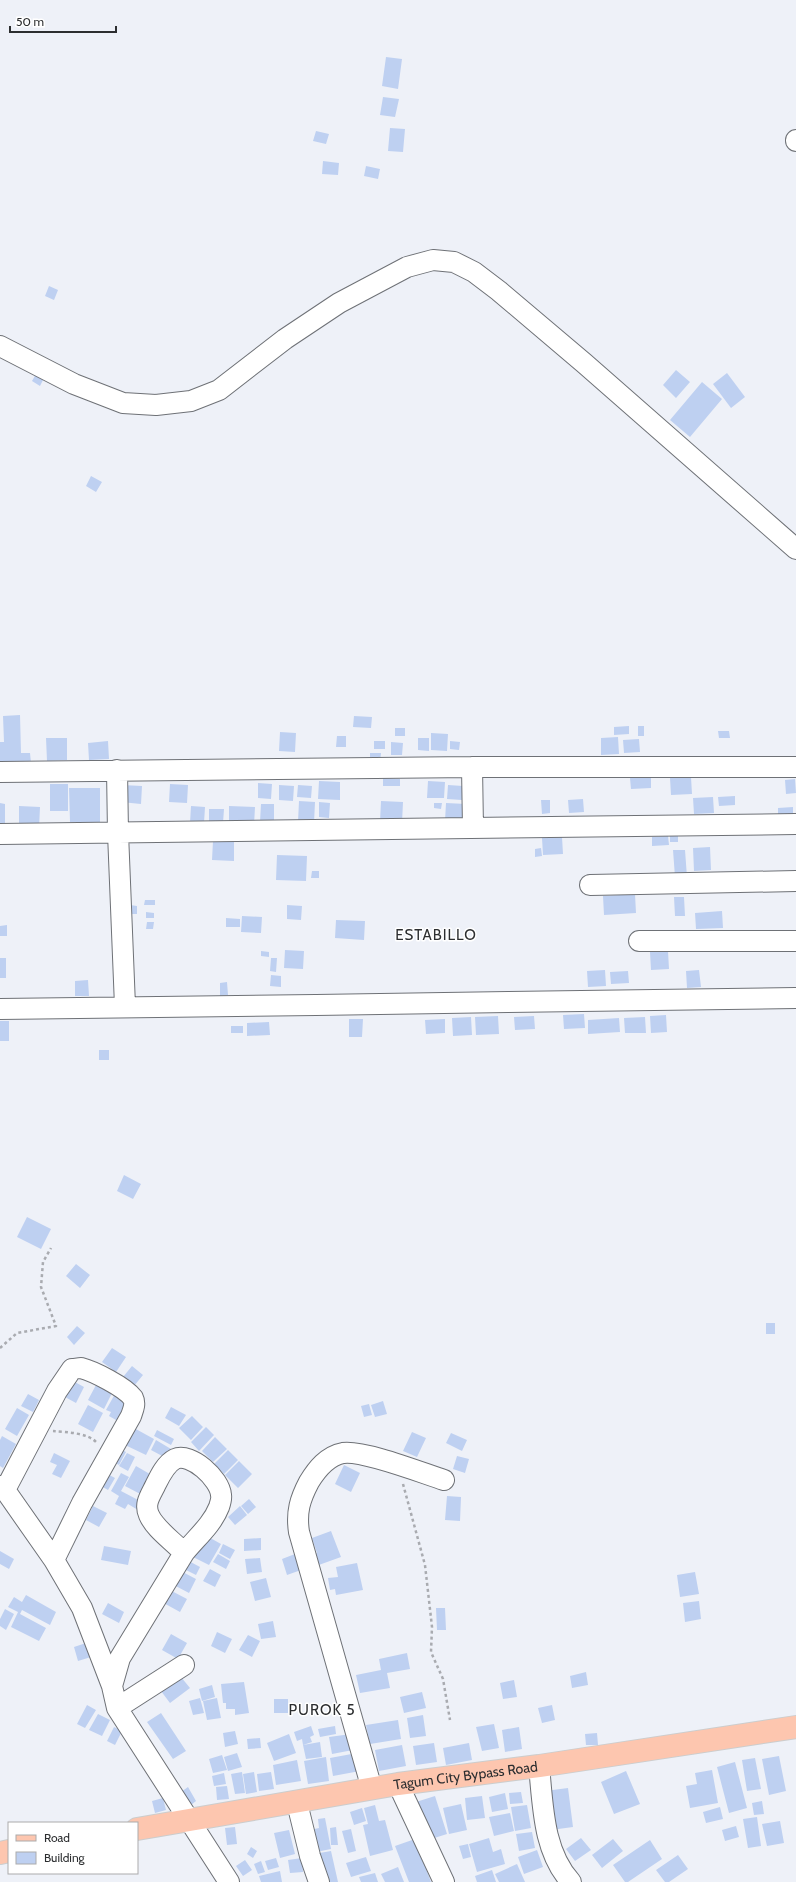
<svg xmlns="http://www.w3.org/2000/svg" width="796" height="1882" viewBox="0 0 796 1882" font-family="Cabin,sans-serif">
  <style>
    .building { fill: #bed0f1 }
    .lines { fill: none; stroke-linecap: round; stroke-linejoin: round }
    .minor-casing { stroke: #6e7176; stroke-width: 22 }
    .major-casing { stroke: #cccdcd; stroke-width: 24 }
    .path { stroke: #a9abb0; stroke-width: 2.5; stroke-dasharray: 3 3; stroke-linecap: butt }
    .minor { stroke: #fff; stroke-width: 20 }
    .major { stroke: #fdc6af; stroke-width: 22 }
    .labels { text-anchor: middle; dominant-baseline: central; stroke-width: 3; stroke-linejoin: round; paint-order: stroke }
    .street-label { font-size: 14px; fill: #2c2e30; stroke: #fff }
    .neighbourhood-label { font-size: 15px; letter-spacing: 1px; fill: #2c2e30; stroke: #fff }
  </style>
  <rect width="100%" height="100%" fill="#eef1f8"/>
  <path class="building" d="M386,57L402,59L398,89L382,86Z
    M383,97L399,99L395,117L380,115Z
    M390,128L405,129L403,152L388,151Z
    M316,131L329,134L326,144L313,141Z
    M323,161L339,163L338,175L322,174Z
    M366,166L380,169L378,179L364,176Z
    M49,286L58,290L54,300L45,296Z
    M676,370L690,382L676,398L663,385Z
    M727,373L745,397L731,408L713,384Z
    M36,374L44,378L40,386L32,381Z
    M702,382L722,399L690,437L670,420Z
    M91,476L102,482L96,492L86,486Z
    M20,715L21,753H30L31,763H0V742H4L3,716Z
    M354,716L372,717L371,728L353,727Z
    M629,726V734L614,735V727Z
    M638,726H644V736H638Z
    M395,728H405V736H395Z
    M718,731H729L730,738H719Z
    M280,732L296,733L295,752L279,751Z
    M431,733L448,734L447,751L431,750Z
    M337,736H346V747H336Z
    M618,737L619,754L601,755V738Z
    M46,738H67V760L47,761Z
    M418,738H429V751L418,750Z
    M639,739L640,752L624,753L623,740Z
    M108,741L109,759L89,760L88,743Z
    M374,741H385V749H374Z
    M450,741L460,742L459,750L450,749Z
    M391,742L403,743L402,755H391Z
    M370,753H381L380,762L370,761Z
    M651,777V788L631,789L630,778Z
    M691,777L692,794L671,795L670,778Z
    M383,778L400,779V786H383Z
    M795,779L796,793L786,794L785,780Z
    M319,781L340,782V800L318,799Z
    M428,781L445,782L444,798H427Z
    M258,783L272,784L271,799L258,798Z
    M50,784H68V811H50Z
    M170,784L188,785L187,803L169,802Z
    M122,785L142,786L141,804L121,802Z
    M279,785L294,786L293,801L279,800Z
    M298,785L312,786L311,798L297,797Z
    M448,785L463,786L462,800L447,799Z
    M69,788H100V822H70Z
    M735,796V805L719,806L718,797Z
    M713,797L714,813L694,814L693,798Z
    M583,799L584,812L569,813L568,800Z
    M541,800H550V813L542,814Z
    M299,801L315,802L314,823L298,822Z
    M381,801L403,802L402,823L380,822Z
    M319,802L330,803L329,818L319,817Z
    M0,803L5,804V829H0Z
    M434,803H442L441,809L434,808Z
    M446,803L466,804L465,822L445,821Z
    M261,804H274V822H260Z
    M19,806L40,807L39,829L19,828Z
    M191,806L205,807L204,823H190Z
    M229,806L255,807L254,825L229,824Z
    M793,807V816L778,817V808Z
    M209,809H224L223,823L209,822Z
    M670,834H678V842H670Z
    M668,836L669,845L652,846V837Z
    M562,837L563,854L543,855L542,838Z
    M213,841L234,842V861L212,860Z
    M710,847L711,870L694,871L693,848Z
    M541,848L542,856L535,857V849Z
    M673,850H685L687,877H675Z
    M277,855L307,856L306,881L276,880Z
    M312,871H319V878H311Z
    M635,894L636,913L604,915L603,896Z
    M674,897H684L685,916H675Z
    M145,900H155V905H144Z
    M130,905L137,906V914H129Z
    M287,905L302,906L301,920L287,919Z
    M722,911L723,928L696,929L695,913Z
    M146,912L154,913V918H146Z
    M242,916L262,917L261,933L241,932Z
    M226,918L240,919V927H226Z
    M336,920L365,921L364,940L335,938Z
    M147,922H154L153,929H146Z
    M7,925V936H0V926Z
    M285,950L304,951L303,969L284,968Z
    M261,951L269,952V957L261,956Z
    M668,951L669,969L651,970L650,952Z
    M0,958H6V978H0Z
    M271,958H277L276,972L270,971Z
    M605,970L606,986L588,987L587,971Z
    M699,970L701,987L687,988L686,971Z
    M628,971L629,983L611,984L610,972Z
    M271,975L281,976V987L270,986Z
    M88,980L89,996H75V981Z
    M227,982L228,995L220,996V983Z
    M584,1014L585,1028L564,1029L563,1015Z
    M666,1015L667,1032L651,1033L650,1016Z
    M498,1016L499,1034L476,1035L475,1017Z
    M534,1016L535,1029L515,1030L514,1017Z
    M471,1017L472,1035L453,1036L452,1018Z
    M645,1017L646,1033H625L624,1018Z
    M619,1018L620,1032L588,1034V1020Z
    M349,1019H363L362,1037H349Z
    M445,1019V1033L426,1034L425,1020Z
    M0,1021H9V1041H0Z
    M269,1022L270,1035L247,1036V1023Z
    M231,1026H243V1033H231Z
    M99,1050H109V1060H99Z
    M124,1175L141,1184L133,1199L117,1191Z
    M27,1217L51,1229L41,1249L17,1237Z
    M76,1264L90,1275L80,1288L66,1276Z
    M766,1323H775V1334H766Z
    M77,1326L85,1333L74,1345L67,1337Z
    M112,1348L126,1357L116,1372L102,1362Z
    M132,1366L143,1375L134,1386L123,1377Z
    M73,1381L84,1387L76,1403L65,1397Z
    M96,1385L112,1393L104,1409L88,1400Z
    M28,1394L39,1400L33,1412L21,1406Z
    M115,1394L132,1403L123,1424L109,1416L111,1412L106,1410Z
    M383,1401L387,1414L375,1417L371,1405Z
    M369,1404L372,1415L364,1417L361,1406Z
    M88,1405L103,1413L93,1432L78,1424Z
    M171,1407L186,1415L179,1426L165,1418Z
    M17,1408L29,1415L17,1436L5,1429Z
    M192,1416L203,1427L191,1440L179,1428Z
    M206,1427L214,1435L199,1451L191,1442Z
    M134,1428L154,1439L146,1455L125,1445Z
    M157,1430L174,1439L171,1445L154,1436Z
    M412,1432L426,1438L417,1457L403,1451Z
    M451,1433L467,1440L462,1451L446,1443Z
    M2,1436L16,1444L3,1468L0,1466V1440Z
    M215,1437L227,1449L213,1462L202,1451Z
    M156,1440L171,1449L166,1458L151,1450Z
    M119,1448L126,1452L119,1465L112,1461Z
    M228,1450L238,1460L224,1474L214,1464Z
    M54,1453L70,1461L61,1478L52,1474L57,1465L50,1462Z
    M127,1453L135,1457L128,1471L119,1466Z
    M457,1456L469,1459L465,1473L453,1469Z
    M239,1461L252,1474L238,1488L225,1475Z
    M344,1465L360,1473L351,1492L335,1484Z
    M136,1466L155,1477L144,1496L125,1486Z
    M102,1471L115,1478L108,1490L96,1483Z
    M121,1473L129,1477L121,1491L142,1502L138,1510L128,1504L125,1509L115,1504L119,1496L111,1491Z
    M447,1496L461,1497L460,1521L445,1520Z
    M249,1499L256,1507L248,1514L241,1506Z
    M93,1506L107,1513L99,1527L86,1520Z
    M240,1506L247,1515L235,1525L228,1517Z
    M331,1531L341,1557L316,1566L311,1555L317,1553L312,1538Z
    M205,1535L221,1544L209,1565L193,1557Z
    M261,1538V1550L244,1551V1539Z
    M223,1544L235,1550L230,1559L219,1553Z
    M104,1546L131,1551L128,1565L101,1560Z
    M0,1551L14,1559L9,1569L0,1564Z
    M218,1554L230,1561L226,1569L213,1562Z
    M295,1554L301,1570L287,1575L282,1559Z
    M260,1558L262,1572L247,1574L245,1559Z
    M185,1559L200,1567L196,1575L180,1567Z
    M357,1563L363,1590L336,1595L335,1589L330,1590L328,1578L338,1577L336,1567Z
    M177,1569L196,1579L189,1593L170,1583Z
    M210,1569L221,1575L215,1587L203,1581Z
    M695,1572L699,1594L680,1597L677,1575Z
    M266,1578L271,1597L255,1601L250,1582Z
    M166,1588L187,1599L180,1612L160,1601Z
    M26,1595L56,1612L50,1625L22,1610L20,1614L46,1628L39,1641L11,1627L18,1612L8,1607L14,1597L22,1602Z
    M699,1601L701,1619L685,1622L683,1603Z
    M108,1603L124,1612L119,1623L102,1614Z
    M436,1608H445L446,1630H437Z
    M5,1609L14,1614L6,1630L0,1626V1619Z
    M273,1621L276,1637L261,1639L258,1624Z
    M217,1632L232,1639L225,1653L211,1646Z
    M171,1634L187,1643L178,1659L162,1650Z
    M248,1635L260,1641L252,1657L239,1650Z
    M86,1643L91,1657L78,1661L74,1647Z
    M407,1653L410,1669L387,1673L390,1688L360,1693L356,1675L381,1670L379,1659Z
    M586,1672L588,1685L572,1688L570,1676Z
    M181,1677L190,1688L170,1703L161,1691Z
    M514,1680L517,1697L503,1699L500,1683Z
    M244,1682L249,1713L235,1715V1709H226V1703H223L221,1684Z
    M212,1685L215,1697L202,1701L199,1689Z
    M422,1692L426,1708L404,1713L400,1697Z
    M200,1698L204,1713L193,1715L189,1701Z
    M217,1698L221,1718L207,1720L203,1701Z
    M274,1699H288V1713H274Z
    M87,1705L96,1710L85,1728L77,1724Z
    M552,1705L555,1720L542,1723L538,1708Z
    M161,1713L186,1751L173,1759L147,1722Z
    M98,1714L110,1720L102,1736L89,1730Z
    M423,1715L426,1736L410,1738L407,1718Z
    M398,1720L401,1739L370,1744L366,1725Z
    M494,1724L499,1748L482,1751L476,1727Z
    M311,1726L314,1735L310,1737L312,1742L303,1745L302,1739L297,1741L294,1732Z
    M335,1726L336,1734L320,1737L318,1729Z
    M114,1727L122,1731L115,1745L107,1741Z
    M519,1727L522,1749L505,1752L502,1730Z
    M235,1731L238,1744L225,1747L223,1733Z
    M597,1733L598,1745H586L585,1734Z
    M289,1734L296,1753L274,1761L267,1743Z
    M351,1734L353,1750L332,1754L329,1737Z
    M260,1738L261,1748L248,1749L247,1739Z
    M320,1742L322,1757L306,1759L303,1745Z
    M434,1743L437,1762L416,1765L413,1746Z
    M469,1743L472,1760L446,1765L443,1748Z
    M402,1745L406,1766L379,1771L375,1750Z
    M237,1753L242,1767L228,1771L224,1757Z
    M357,1753L360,1771L333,1776L330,1758Z
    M222,1755L227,1770L213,1773L209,1759Z
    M779,1756L786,1791L769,1795L762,1759Z
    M326,1757L329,1781L308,1784L304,1761Z
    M755,1758L761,1789L747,1791L742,1760Z
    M297,1760L301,1781L276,1785L273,1765Z
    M735,1762L747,1808L729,1813L717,1767Z
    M712,1770L718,1803L690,1808L686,1786L697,1784L695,1773Z
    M626,1771L640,1804L614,1814L601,1782Z
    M242,1772L245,1793L235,1794L231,1774Z
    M254,1772L257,1792L246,1794L243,1774Z
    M271,1772L274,1789L259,1791L257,1774Z
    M224,1773L226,1784L214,1786L212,1776Z
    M227,1786L229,1799L217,1800L216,1787Z
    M188,1787L196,1801L191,1805L181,1792Z
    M568,1788L573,1827L551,1830L545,1791Z
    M521,1792L523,1803L510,1804L509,1793Z
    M505,1793L508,1809L492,1812L489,1797Z
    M435,1796L447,1834L428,1840L416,1802Z
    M482,1796L485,1818L467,1820L465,1798Z
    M163,1798L166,1810L155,1813L152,1801Z
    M762,1801L764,1814L754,1815L752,1803Z
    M461,1804L467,1830L449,1834L443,1808Z
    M375,1805L379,1821L385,1820L393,1850L370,1856L363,1825L368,1824L364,1808Z
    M527,1805L531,1828L515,1831L511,1807Z
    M720,1807L723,1819L706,1823L703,1812Z
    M362,1808L366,1821L354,1825L350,1812Z
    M510,1813L514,1831L494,1836L489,1817Z
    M757,1817L761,1846L748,1848L743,1819Z
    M325,1818L331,1849L311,1853L306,1831L319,1828L318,1819Z
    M780,1821L784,1843L767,1846L762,1824Z
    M736,1826L739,1837L725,1841L722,1830Z
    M235,1827L237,1844L227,1845L225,1828Z
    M336,1827L338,1845H331L330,1828Z
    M351,1829L356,1851L348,1853L342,1831Z
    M289,1830L295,1854L280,1858L274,1833Z
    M532,1832L535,1848L519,1851L516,1834Z
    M489,1838L493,1852L501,1849L505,1864L477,1872L469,1844Z
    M581,1838L591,1850L575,1861L566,1849Z
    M415,1839L431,1882H409L395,1846Z
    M613,1839L623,1851L602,1868L592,1855Z
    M650,1840L662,1859L628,1882H625L613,1865Z
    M468,1844L471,1857L463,1859L459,1846Z
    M251,1847L257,1851L253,1858L247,1854Z
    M537,1850L543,1867L524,1874L518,1857Z
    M331,1851L338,1882H320L314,1854Z
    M678,1855L688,1869L669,1882H665L656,1870Z
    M366,1857L371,1871L351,1877L346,1863Z
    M276,1858L279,1867L268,1870L265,1861Z
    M302,1858L303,1872L290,1873L288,1860Z
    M245,1860L252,1870L243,1876L236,1866Z
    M261,1861L265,1872L258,1874L254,1864Z
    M517,1864L525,1882H499L495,1874Z
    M398,1867L404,1882H385L381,1874Z
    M492,1870L496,1882H477L475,1876Z
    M280,1871L282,1882H261L259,1876Z
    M375,1873L378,1882H361L359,1877Z"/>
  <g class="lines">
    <defs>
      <path id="minor" d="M796,140V141
        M0,346L74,384L123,403L156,405L191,401L219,390L285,339L339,303L407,267L433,260L454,262L474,272L499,291L584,363L796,549
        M472,767L473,828
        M117,770L118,833L125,1006
        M0,772L472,767H796
        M0,834L796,824
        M590,885L796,881
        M639,941H796
        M0,1009C105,1007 211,1007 316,1005C476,1003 636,999 796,998
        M0,1486L5,1490L54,1560L82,1608L112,1686L117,1708L229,1882
        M5,1490L57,1391L72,1369C75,1369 78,1368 81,1368C93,1371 125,1387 133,1398C136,1404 133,1410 131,1416L82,1503L54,1560
        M112,1686L120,1658L184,1553C173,1541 155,1529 149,1515C144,1504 150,1496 155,1486C159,1478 165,1464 175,1459C191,1452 220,1479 221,1495C222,1498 220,1504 219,1507C212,1525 196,1538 184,1553
        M117,1708L184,1665
        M539,1766C543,1806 543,1851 571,1882
        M398,1784L444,1882
        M372,1789L299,1532C296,1512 300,1499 309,1482C317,1469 327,1456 343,1453C364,1450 422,1473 444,1480
        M297,1803L310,1856L319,1882"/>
      <g id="major">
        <path id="s1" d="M137,1829L398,1784L539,1766L796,1727"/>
        <path d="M0,1853L9,1851"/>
      </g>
    </defs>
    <use href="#minor" class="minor-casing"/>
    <use href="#major" class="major-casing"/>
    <path class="path" d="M0,1348L17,1333L56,1326L41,1287L43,1262L51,1248
      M53,1431C66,1432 89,1433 97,1443
      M403,1484L425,1565L432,1627L431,1652L443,1679L450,1720"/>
    <use href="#minor" class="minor"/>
    <use href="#major" class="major"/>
  </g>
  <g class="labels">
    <g class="street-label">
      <text stroke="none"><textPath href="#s1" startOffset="333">Tagum City Bypass Road</textPath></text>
    </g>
    <g class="neighbourhood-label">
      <text x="436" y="935">ESTABILLO</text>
      <text x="322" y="1710">PUROK 5</text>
    </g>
  </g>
  <rect x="8" y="1822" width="130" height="52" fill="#ffffff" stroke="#ababac"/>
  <rect x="16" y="1835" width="20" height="6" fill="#fdc6af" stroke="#ababac"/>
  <text x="44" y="1842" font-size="12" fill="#2c2e30">Road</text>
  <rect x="16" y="1852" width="20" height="12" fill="#bed0f1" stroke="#ababac"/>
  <text x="44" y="1862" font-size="12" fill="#2c2e30">Building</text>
  <path d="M10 26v6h106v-6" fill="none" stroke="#2c2e30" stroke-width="2"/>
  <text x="16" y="26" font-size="12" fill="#2c2e30" stroke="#ffffff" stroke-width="3" paint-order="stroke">50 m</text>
</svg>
